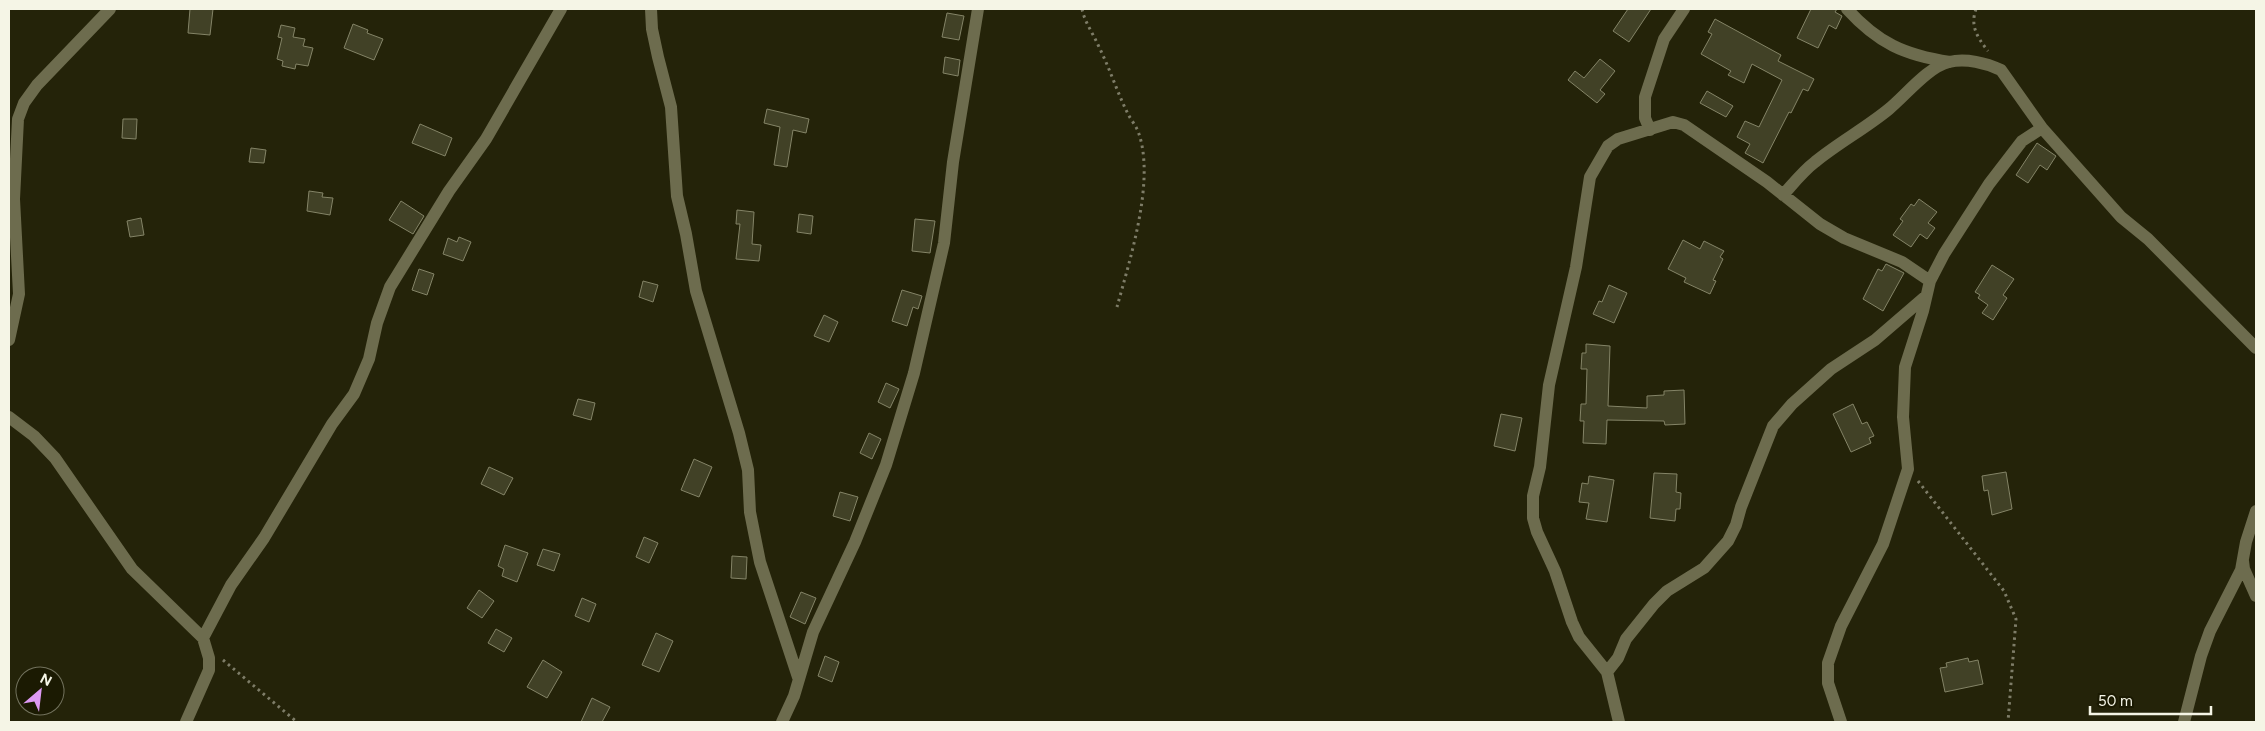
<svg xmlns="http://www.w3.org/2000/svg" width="2265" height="731" viewBox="0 0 2265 731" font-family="Figtree,sans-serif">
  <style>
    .building { fill: #414126; stroke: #848467 }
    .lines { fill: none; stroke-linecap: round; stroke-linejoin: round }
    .path { stroke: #7e7d68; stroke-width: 3; stroke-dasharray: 2.5 4; stroke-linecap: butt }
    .street { stroke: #6d6c4e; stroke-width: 12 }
  </style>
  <rect width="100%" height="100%" fill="#242309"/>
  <path class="building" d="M190,9H213L210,35L188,33Z
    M1628,9H1651L1629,42L1613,31Z
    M1811,9H1837L1835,12L1842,16L1836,29L1829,25L1818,48L1797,38Z
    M947,13L964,16L959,40L942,37Z
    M1715,19L1781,55L1778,61L1814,79L1808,91L1803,89L1791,113L1789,112L1763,163L1745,153L1750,144L1737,137L1745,121L1759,127L1782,80L1752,64L1744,83L1728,75L1731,71L1701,54L1712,34L1708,32Z
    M353,24L368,30L367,33L383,39L374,60L344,48Z
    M281,25L295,28L293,37L305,39L303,46L313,48L308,66L296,64L295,69L282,66L283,61L277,59L282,38L278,37Z
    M945,57L960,60L958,76L943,73Z
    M1600,59L1615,71L1600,90L1605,94L1597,103L1568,80L1575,71L1584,78Z
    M1707,91L1733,106L1726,117L1700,103Z
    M767,109L809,119L806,133L793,130L787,167L774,165L780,127L764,123Z
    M123,119H137L136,139L122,138Z
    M420,124L452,138L445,156L412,143Z
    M2037,143L2056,156L2047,170L2040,165L2028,183L2016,175Z
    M251,148L266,150L264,163L249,162Z
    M309,191L323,193L322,197L333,198L330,215L307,211Z
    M1919,199L1937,212L1928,223L1935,228L1927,239L1920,234L1911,247L1893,235L1903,221L1900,219L1911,204L1914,206Z
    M401,201L424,216L413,234L389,220Z
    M737,210L754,212L752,244L761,245L759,261L736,259L740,224H736Z
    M799,214L813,216L811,234L797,232Z
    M141,218L144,235L130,237L127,221Z
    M915,219L935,221L930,253L912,251Z
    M459,237L471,242L463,261L443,254L448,238L457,242Z
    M1683,240L1700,249L1704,241L1724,251L1720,257L1723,259L1713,280L1716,281L1710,294L1684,282L1686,278L1668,269Z
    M1886,264L1904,273L1883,311L1863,299L1878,269L1882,271Z
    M1992,265L2014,279L2003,295L2007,298L1993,320L1982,313L1988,305L1978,298L1980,295L1975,292Z
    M419,269L434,274L427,295L412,290Z
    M643,281L658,285L653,302L639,297Z
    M1609,285L1627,293L1614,323L1593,314L1599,301L1602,302Z
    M902,290L922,296L918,309L913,307L907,326L892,321Z
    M824,315L838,322L829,342L814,336Z
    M1586,344L1610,346L1608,406L1647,408V396L1664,395V391L1684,390L1685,424L1665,425L1664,421L1607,420L1606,444L1583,443L1584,421H1580L1581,404H1586L1587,369H1581L1582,353H1586Z
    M886,383L899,389L890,408L878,402Z
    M578,399L595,403L591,420L573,415Z
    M1853,404L1862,424L1867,422L1874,436L1869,438L1871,443L1851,452L1833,414Z
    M1501,414L1522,418L1515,451L1494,446Z
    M869,433L881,439L872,459L860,453Z
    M694,459L712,467L699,497L681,490Z
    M489,467L513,478L504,495L481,484Z
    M2006,472L2012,509L1992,515L1988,490L1984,491L1982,476Z
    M1654,473L1677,474L1676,492L1681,493L1680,509H1676L1675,521L1650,518Z
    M1589,476L1614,480L1607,522L1586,519L1589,503L1579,502L1582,483L1588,484Z
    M840,492L858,497L850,521L833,516Z
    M644,537L658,543L649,563L636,557Z
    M505,545L528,553L517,582L502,576L504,569L498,566Z
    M543,549L560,554L554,571L537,565Z
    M732,556L747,557L746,579L731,578Z
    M479,590L494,601L482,618L467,608Z
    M801,592L816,598L805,624L790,617Z
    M582,598L596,604L589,622L575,616Z
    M496,629L512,638L504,652L488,643Z
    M656,633L673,641L659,672L642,665Z
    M825,656L839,662L832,682L818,676Z
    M1968,658L1969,662L1978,660L1983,684L1945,692L1940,668L1947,667L1946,663Z
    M543,660L562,672L547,698L527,687Z
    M592,698L610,707L602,722H581Z"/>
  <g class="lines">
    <path class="path" d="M1082,9C1085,23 1093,33 1099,47C1110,69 1117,92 1128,114C1131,120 1137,127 1139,134C1155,182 1130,259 1117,307
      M1976,9C1970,26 1977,37 1988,51
      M1918,481L2004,591L2016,619L2008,722
      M223,660L297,722"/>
    <path class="street" d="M651,9L652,29L658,57L671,107L677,196L686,234L696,291L739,433L748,470L750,512L760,562L798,677
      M1847,9C1878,43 1904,55 1950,62
      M1650,130L1645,118V97L1664,39L1684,9
      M1783,195C1793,184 1803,171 1815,162C1838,143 1866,128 1889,109C1906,95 1928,67 1949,62C1966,58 1986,63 2001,70L2042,128L2121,217L2148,239L2256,348
      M9,340L19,294L14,199L18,119L24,103L37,85L110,9
      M9,417L34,436L55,458L132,569L203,638L209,658V670L186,722
      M2243,561L2244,569L2256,596
      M203,638L231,585L264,538L332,424L354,394L369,359L377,323L390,287L449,191L486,139L561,9
      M1607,672L1618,658L1626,639L1654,604L1667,591L1704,568L1728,541L1736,525L1741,507L1773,426L1792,404L1831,369L1875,340L1926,296
      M782,722L794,696L813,632L855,542L886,465L914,373L944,243L953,162L978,9
      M1619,722L1607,672L1579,637L1572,622L1555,571L1537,532L1533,518V496L1540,467L1549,385L1576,267L1590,177L1608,146L1618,139L1673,122L1684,125L1767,182L1820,224L1844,238L1902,262L1930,281
      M1841,722L1828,683V663L1841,626L1883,544L1908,469L1903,417L1905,367L1923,311L1930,281L1944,254L1989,184L2022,141L2042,128
      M2184,722L2201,656L2210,631L2241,570L2246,542L2256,511"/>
  </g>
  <rect width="2265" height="731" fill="none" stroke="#f5f5e6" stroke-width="20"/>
  <g transform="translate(40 691) rotate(28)"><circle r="24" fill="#1b1a02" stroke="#72725d"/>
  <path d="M0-4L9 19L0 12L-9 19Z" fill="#dd99f3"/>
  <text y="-8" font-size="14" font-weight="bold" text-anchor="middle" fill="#f5f5e6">N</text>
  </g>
  <path d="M2090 706v8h121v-8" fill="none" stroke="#f5f5e6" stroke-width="2.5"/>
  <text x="2098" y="706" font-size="15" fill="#f5f5e6" stroke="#1b1a02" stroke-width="4" paint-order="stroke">50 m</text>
</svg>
